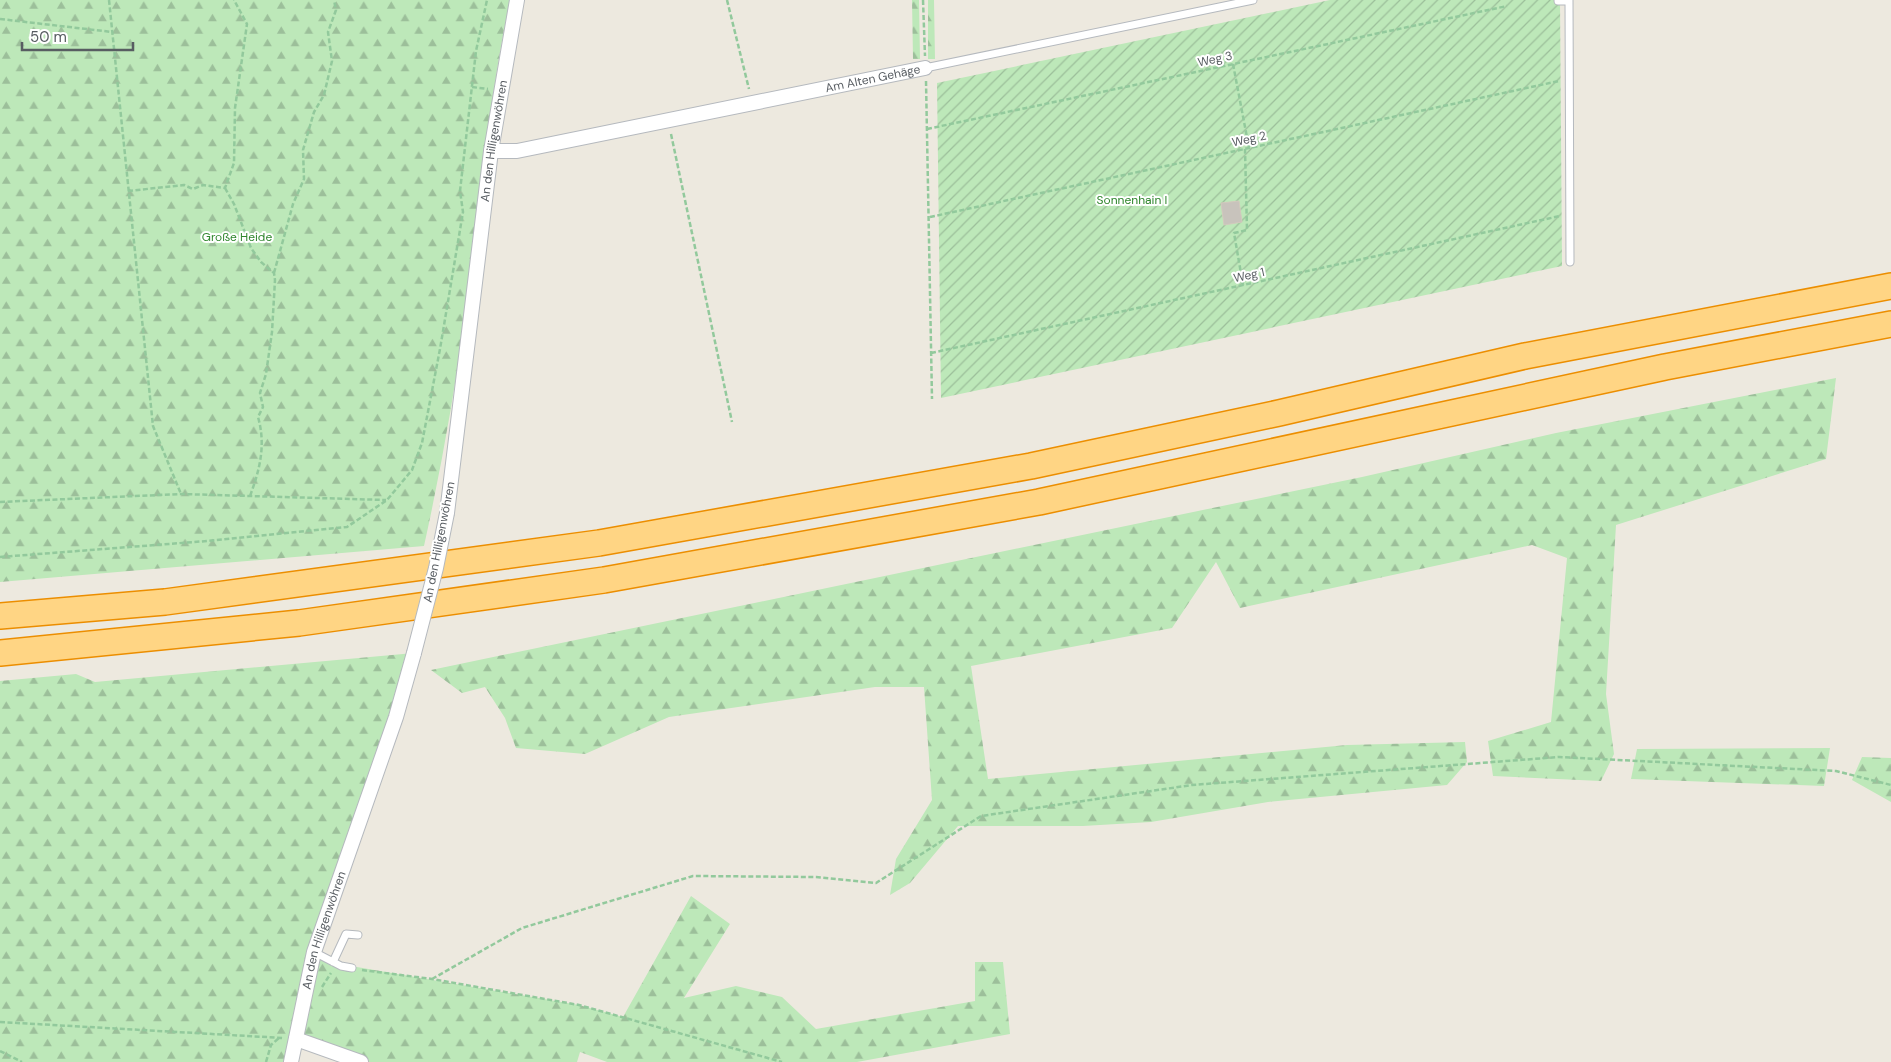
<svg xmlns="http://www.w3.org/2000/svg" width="1891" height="1062" viewBox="0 0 1891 1062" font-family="'DM Sans',sans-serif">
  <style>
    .forest { fill: url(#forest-firs) }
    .garden { fill: url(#garden-furrows) }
    .building { fill: #c8c3bc; stroke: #d2cabd }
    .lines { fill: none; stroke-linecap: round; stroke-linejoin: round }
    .service-casing { stroke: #b5b9be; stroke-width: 9 }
    .minor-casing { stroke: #b5b9be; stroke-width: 16 }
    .motorway-casing { stroke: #ec8e00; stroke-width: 28 }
    .path { stroke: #92c99c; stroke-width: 2.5; stroke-dasharray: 5 2.5; stroke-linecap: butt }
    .service { stroke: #fff; stroke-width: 7 }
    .minor { stroke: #fff; stroke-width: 14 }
    .motorway { stroke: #ffd584; stroke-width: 25 }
    .minor-bridge-casing { stroke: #b5b9be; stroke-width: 16; stroke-linecap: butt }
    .minor-bridge { stroke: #fff; stroke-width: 14 }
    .labels { text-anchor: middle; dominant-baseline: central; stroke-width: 4; stroke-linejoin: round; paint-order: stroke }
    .street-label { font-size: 12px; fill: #585d62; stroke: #fff }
    .park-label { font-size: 12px; fill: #2f862d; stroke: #fff }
  </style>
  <defs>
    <pattern id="forest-firs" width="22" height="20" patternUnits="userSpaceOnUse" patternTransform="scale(1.25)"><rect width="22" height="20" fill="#bde8b9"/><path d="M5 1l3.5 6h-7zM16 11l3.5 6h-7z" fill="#9cbf9a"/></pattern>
    <pattern id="garden-furrows" width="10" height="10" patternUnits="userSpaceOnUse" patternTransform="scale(1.25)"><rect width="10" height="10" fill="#bde8b9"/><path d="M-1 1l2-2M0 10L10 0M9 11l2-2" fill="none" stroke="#9cbf9a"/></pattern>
  </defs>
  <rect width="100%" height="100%" fill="#ede9df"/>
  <path class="forest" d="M0,0H510C488,103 480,207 466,311C455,390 441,469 424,546L0,582Z
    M912,0H919L920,59H913Z
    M928,0H934L935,59H928Z
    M1836,378L1826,459L1616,525L1606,694L1614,754L1601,781L1493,776L1488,741L1551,722L1567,558L1532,545L1240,608L1216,562L1172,628L971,666L988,779L1347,745L1465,742L1467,762L1447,785L1268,802L1151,822L1083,826H958L910,883L890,895L896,859L932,800L924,687H875L669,717L585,754L516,748L505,718L485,687L462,693L431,670L1362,477L1556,433Z
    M414,653L314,952L351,966L579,1005L623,1017L691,896L730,924L684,998L736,986L782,997L816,1029L975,1001V962H1003L1010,1034L857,1062H607L580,1052L577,1062H361L296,1039L286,1062H0V681L76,674L95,682Z
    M1830,748L1824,786L1631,779L1637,749Z
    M1862,757L1891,758V802L1852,780Z"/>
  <path class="garden" d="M1330,0H1560L1562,266L941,398L937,83Z"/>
  <path class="building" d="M1239,201L1242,222L1224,225L1221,203Z"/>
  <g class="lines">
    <defs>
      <path id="service" d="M1569,0L1570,262
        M1558,1H1569
        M925,68L1253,0
        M314,952L341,966L352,968
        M333,962L346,934L358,935"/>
      <g id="minor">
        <path id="s1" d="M491,151H517L925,68"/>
        <path id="s2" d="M447,513L491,151L517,0"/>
        <path d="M296,1039L361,1062"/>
        <path id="s3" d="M291,1062L314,952L396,717L414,653"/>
      </g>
      <path id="motorway" d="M0,616L165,602L599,543L1031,466L1279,413L1525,356L1891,286
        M0,653L299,623L604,580L1039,502L1665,367L1891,324"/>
    </defs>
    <use href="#service" class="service-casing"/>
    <use href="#minor" class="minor-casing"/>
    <use href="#motorway" class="motorway-casing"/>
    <path class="path" d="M109,0L153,426L181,494
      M727,0L749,89
      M923,0L925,56
      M0,19L112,32
      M1233,64L1249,148
      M926,81L932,399
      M472,87L488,89
      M927,129L1507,6
      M671,134L732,422
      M225,188L234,204L251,248L261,262L274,273L275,280L272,332L266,374L260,393L263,407L258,417C266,445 260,469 250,496
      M128,191L184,185L193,189L203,185L225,188L234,163L235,108L247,24L234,0
      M930,217L1559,81
      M274,273L293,204L304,179L303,150L314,112L324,95L332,61L328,32L336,10L334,0
      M1243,285L1234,233L1247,230L1245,149
      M931,353L1560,216
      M0,502L181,494L386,500
      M0,557L207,541L347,527L387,500L412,470L422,443L440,349L463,212L460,191L476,51L487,0
      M362,970L432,979L579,1005L782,1062
      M432,979L522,928L693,876L816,877L876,883L981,816L1192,785L1559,757L1836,771L1891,785
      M322,987L331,973
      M0,1022L283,1038
      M0,1051L22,1062
      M266,1062L271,1045L279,1038"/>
    <use href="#service" class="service"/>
    <use href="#minor" class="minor"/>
    <use href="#motorway" class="motorway"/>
    <defs>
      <path id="minor-bridge" d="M414,653L436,568L447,513"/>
    </defs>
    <use href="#minor-bridge" class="minor-bridge-casing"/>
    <use href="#minor-bridge" class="minor-bridge"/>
  </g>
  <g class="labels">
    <g class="street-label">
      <text transform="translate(1215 59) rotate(-12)">Weg 3</text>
      <text stroke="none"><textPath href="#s1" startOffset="389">Am Alten Gehäge</textPath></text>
      <text transform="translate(1249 139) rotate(-12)">Weg 2</text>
      <text stroke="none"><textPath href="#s2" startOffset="375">An den Hilligenwöhren</textPath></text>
      <text transform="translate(1249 275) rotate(-12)">Weg 1</text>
      <text transform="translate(439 542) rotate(-79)">An den Hilligenwöhren</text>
      <text stroke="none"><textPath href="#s3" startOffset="136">An den Hilligenwöhren</textPath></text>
    </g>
    <g class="park-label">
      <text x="1132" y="200">Sonnenhain I</text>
      <text x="237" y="237">Große Heide</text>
    </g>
  </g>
  <path d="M22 42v8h111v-8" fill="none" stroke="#585d62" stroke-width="2.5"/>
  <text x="30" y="42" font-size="15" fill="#585d62" stroke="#ffffff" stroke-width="4" paint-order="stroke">50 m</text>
</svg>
